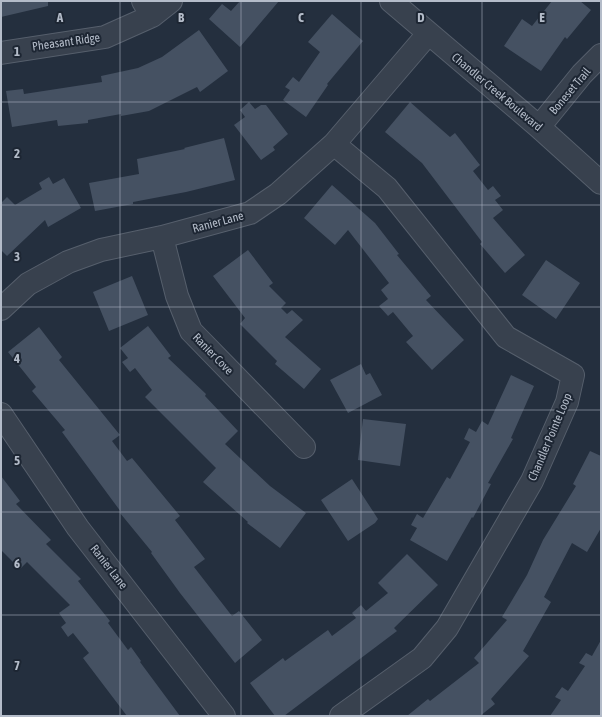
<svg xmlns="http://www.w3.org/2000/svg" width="602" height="717" viewBox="0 0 602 717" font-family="'Asap Condensed',sans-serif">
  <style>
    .building { fill: #455162 }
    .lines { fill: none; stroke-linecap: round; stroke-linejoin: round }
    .minor-casing { stroke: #565f6c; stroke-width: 24 }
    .minor { stroke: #38414e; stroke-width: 22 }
    .grid { fill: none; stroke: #b4bcc9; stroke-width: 1; stroke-opacity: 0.55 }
    .labels { text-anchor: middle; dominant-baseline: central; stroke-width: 4; stroke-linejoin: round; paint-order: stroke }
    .street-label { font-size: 12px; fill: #b4bcc9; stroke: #1d2633 }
    .grid-label { font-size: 13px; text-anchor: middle; font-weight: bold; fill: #b4bcc9; stroke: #1d2633; stroke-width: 4; stroke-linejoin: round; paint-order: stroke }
  </style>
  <rect width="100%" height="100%" fill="#242f3e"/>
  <path class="building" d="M1,1H48V6L1,17Z
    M240,1H279L240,47L209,19L222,4L231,11Z
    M552,1H580L591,10L567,39L565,37L541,71L504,46L522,19L532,26Z
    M332,14L363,41L327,84L328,85L306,117L283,100L290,90L285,87L293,77L299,82L320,52L308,42Z
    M199,30L228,71L200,92L197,87L149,111L121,116V114L88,120V123L58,126L57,120L12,127L6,91L23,89L24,94L102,82L101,76L138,68L162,57Z
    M249,102L255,109L261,105H266L288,134L273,147L275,150L261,160L234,125L245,117L240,110Z
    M410,102L450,137L455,133L480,165L473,171L488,190L493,186L501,196L495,200L503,210L493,218L525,255L505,273L480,244L482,242L422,163L385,132Z
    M224,138L235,180L186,192L133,202V204L95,211L89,183L139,174L137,159L185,149L184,148Z
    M49,177L53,184L64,178L81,208L48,227L45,220L7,256L1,250V203L7,197L15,205L42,189L39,183Z
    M332,185L375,223L399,254L397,255L431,296L426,300L464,340L432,370L406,342L413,336L393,312L388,316L379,306L388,299L381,290L389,283L348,230L335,245L304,218Z
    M248,250L273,283L269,286L286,303L281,308L287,314L292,310L303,320L285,337L321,369L304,389L275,364L277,361L240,324L245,318L213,276Z
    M546,260L580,283L556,319L522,295Z
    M132,276L148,315L109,331L93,292Z
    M148,326L171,356L168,358L206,394L205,396L238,431L225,444L270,486L306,513L280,548L247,523L248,522L203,482L216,468L145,397L152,390L135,368L130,372L122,362L128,358L120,348Z
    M39,327L62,357L59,360L120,435L112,441L127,461L132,458L180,516L175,520L205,559L194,567L232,616L239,611L262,640L235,663L180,593L151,553L152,552L120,513L121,512L62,432L65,430L32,391L36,387L8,352Z
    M361,364L366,375L370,373L382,395L348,413L330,380Z
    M511,375L534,386L511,438L513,439L488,483L491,484L473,518L472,517L447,561L410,540L417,528L411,525L417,514L423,518L447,477L450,479L470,442L464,439L469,428L476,432L482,421L488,425Z
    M363,419L406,424L400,466L358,460Z
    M590,451L601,456V528L587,552L572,543L544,597L551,602L523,651L529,656L491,699L495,704L480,716H407L428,699L430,701L479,663L474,658L507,620L502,617L527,575L543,540L576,486L573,484Z
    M1,476L20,501L16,504L51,540L46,544L81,579L78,581L110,621L108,623L128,650L131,647L141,661L140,662L180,716H127L83,658L89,653L73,633L68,637L61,627L66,623L59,613L70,605L27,562L20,569L1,550Z
    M352,479L378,519L375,523L348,541L321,500Z
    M407,554L438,585L394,628L397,631L284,716H275L250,683L283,658L285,661L328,630L332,636L356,618L352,613L361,605L366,611L388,593L378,583Z
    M601,640V716H550L561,700L555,697L562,687L568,691L585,666L579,663L586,653L592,656Z"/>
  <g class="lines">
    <defs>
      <path id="minor" d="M143,1L152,16
        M391,1L539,127L601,183
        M1,53L105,37L152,16L171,1
        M539,127L582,74L601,55
        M334,144L387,188L506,337L573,375L567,402L532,481L447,628L422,658L341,716
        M162,237L177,296L191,331L304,447
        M1,309L28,284L68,262L101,250L162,237L250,213L278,194L334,144L428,34
        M1,414L78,528L224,716"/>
    </defs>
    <use href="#minor" class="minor-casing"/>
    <use href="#minor" class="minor"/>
  </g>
  <path class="grid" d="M120,1V716M241,1V716M361,1V716M482,1V716M1,102H601M1,205H601M1,307H601M1,410H601M1,512H601M1,615H601"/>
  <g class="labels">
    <g class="street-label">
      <text transform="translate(66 42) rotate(-8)">Pheasant Ridge</text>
      <text transform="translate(570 91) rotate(-50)">Boneset Trail</text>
      <text transform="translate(497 92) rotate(40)">Chandler Creek Boulevard</text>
      <text transform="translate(218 222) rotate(-15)">Ranier Lane</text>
      <text transform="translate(213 354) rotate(46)">Ranier Cove</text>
      <text transform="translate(550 437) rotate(-67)">Chandler Pointe Loop</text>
      <text transform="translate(109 567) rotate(52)">Ranier Lane</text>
    </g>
  </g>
  <g class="grid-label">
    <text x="60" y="22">A</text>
    <text x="181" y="22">B</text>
    <text x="301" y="22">C</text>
    <text x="421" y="22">D</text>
    <text x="542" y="22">E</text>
    <text x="17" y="56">1</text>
    <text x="17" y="158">2</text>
    <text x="17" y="261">3</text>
    <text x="17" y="363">4</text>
    <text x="17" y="465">5</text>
    <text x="17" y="568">6</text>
    <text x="17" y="670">7</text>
  </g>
  <rect width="602" height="717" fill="none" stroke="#b4bcc9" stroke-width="4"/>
</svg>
